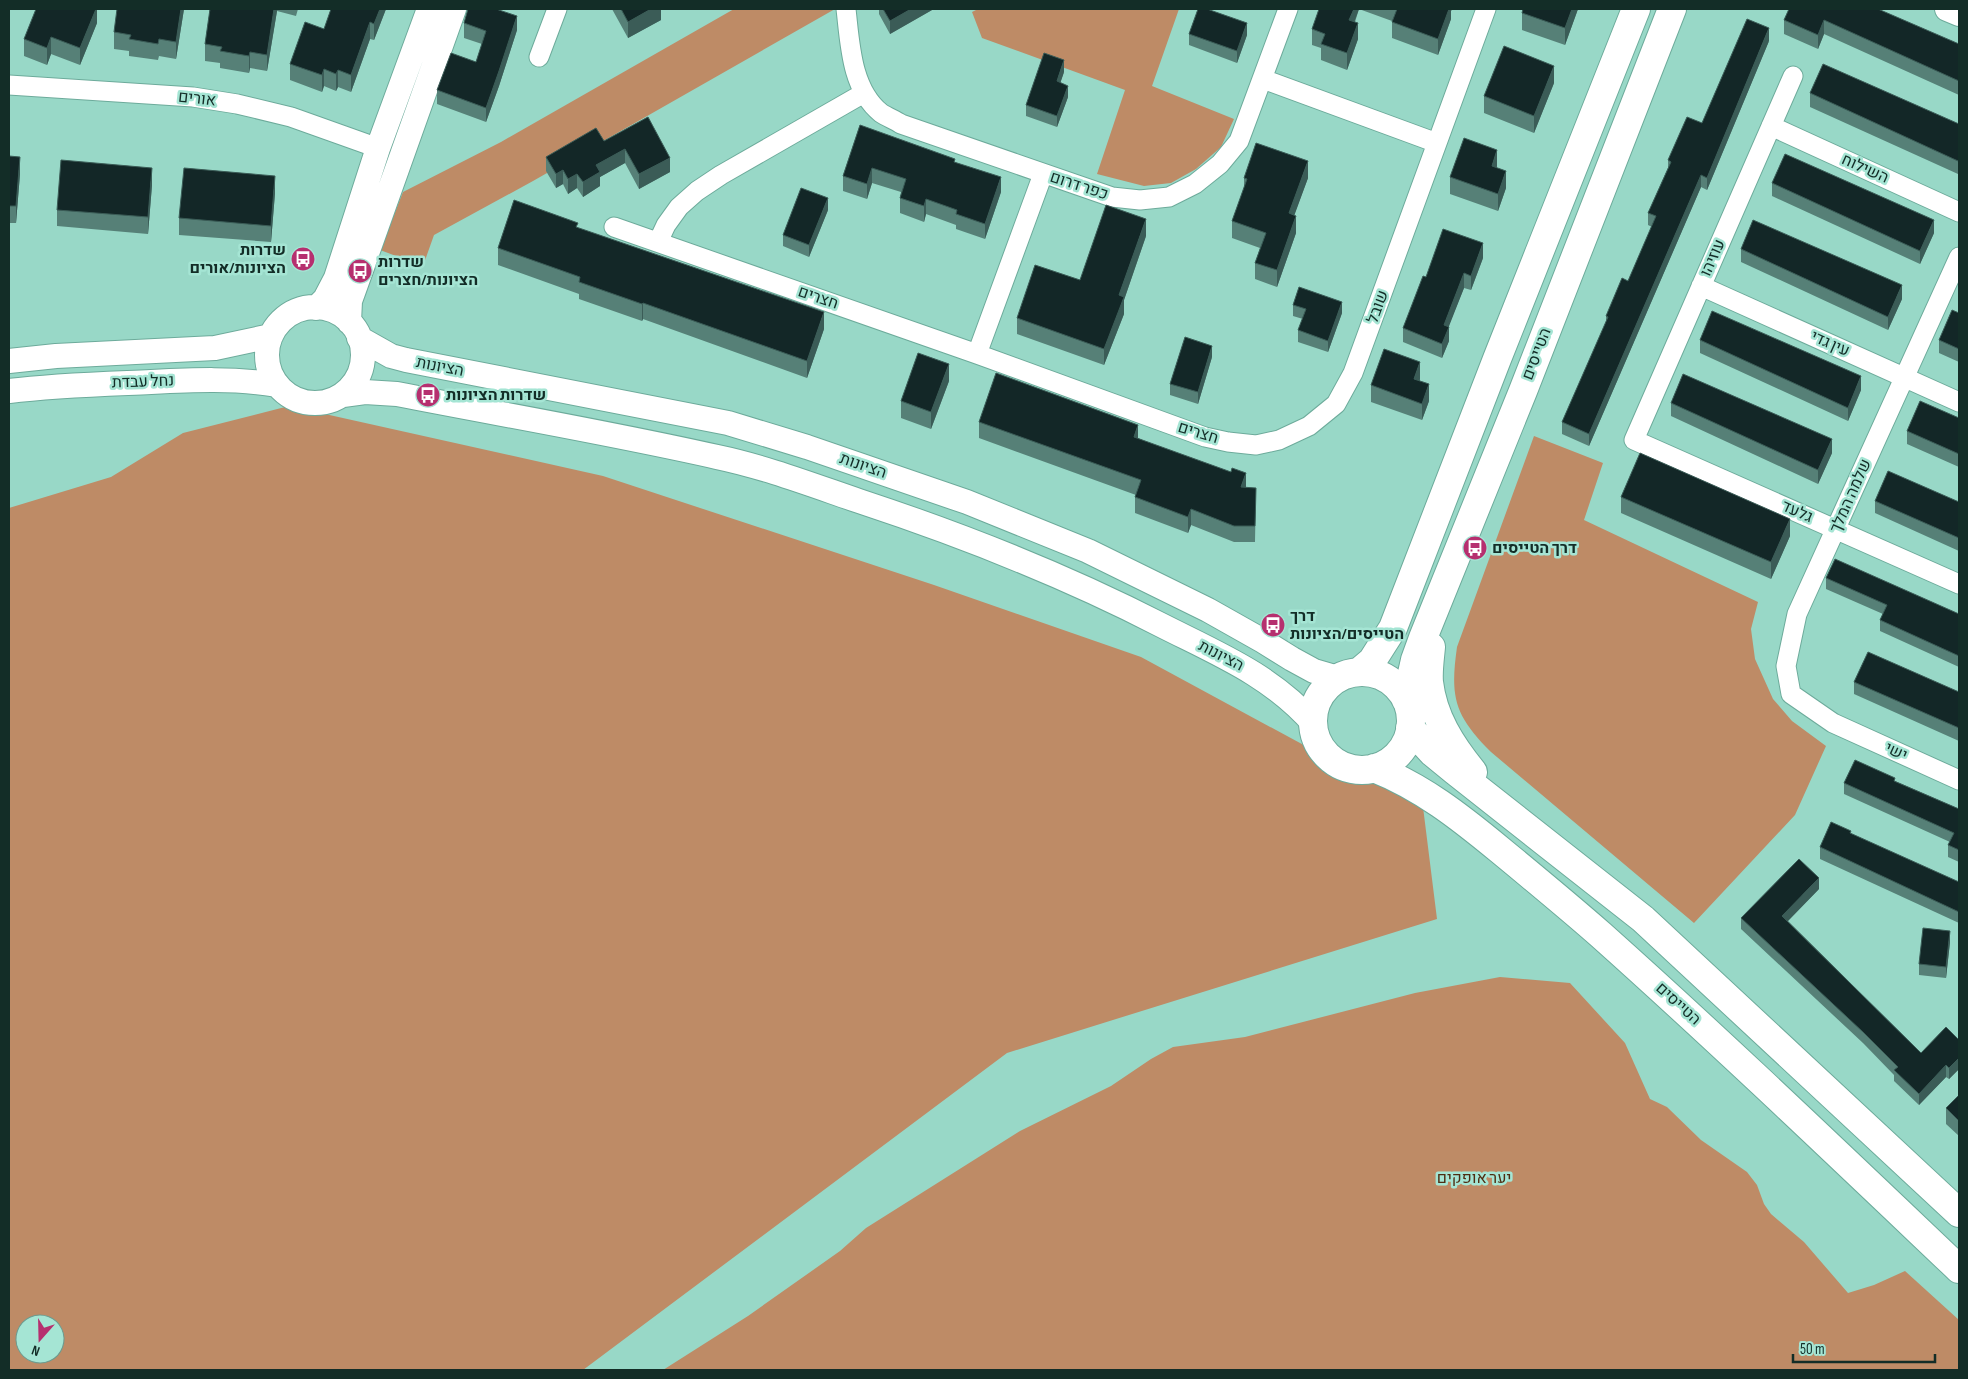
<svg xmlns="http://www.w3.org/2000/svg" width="1968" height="1379" viewBox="0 0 1968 1379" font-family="'Sofia Sans Condensed',Heebo,sans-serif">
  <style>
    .green { fill: #be8b66; fill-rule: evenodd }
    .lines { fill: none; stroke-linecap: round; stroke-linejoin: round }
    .minor-casing { stroke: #6dab9b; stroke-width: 21 }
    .tertiary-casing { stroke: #6dab9b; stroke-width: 26 }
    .secondary-casing { stroke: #6dab9b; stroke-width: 30 }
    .minor { stroke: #fff; stroke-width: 19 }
    .tertiary { stroke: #fff; stroke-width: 24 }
    .secondary { stroke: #fff; stroke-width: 28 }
    .wall { fill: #568077 }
    .shaded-wall { fill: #3b5c57 }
    .building { fill: #132727; stroke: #3b5c57 }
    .labels { text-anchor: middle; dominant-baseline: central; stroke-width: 5; stroke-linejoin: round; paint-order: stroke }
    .street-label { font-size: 16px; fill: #132d27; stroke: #a5e5d4 }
    .poi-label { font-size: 16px; font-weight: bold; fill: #132d27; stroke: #a5e5d4; text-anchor: start }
    .park-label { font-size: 16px; fill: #4e2d12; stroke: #a5e5d4 }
  </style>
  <rect width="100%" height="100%" fill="#98d8c7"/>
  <path class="green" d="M734,9H835L533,181L434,235L423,266L380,250L403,192L501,142Z
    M978,9H1179L1152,86L1234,119L1221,147L1196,169L1171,183L1144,186L1097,174L1125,90L982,38L972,12Z
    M289,406L603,476L934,585L1141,657L1348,769L1422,799L1437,919L1007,1053L583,1370H9V508L111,477L183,433ZM25,1324H55V1354H25Z
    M1534,436L1603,463L1584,520L1758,602L1751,629L1755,659L1773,699L1792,721L1826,746L1795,815L1694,923L1491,752C1454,715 1450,697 1457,647Z
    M1500,977L1570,983L1625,1043L1650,1099L1667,1107L1701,1140L1747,1172L1757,1185L1764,1204L1771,1214L1804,1242L1848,1293L1874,1285L1905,1271L1959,1320V1370H663L748,1316L840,1251L866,1228L1020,1131L1111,1086L1151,1059L1173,1047L1245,1037L1415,993Z"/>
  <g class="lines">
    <defs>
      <path id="minor" d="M846,9C850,43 851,89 881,113C887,117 895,120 901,124L1112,197L1140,200L1169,197L1195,184L1220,164L1239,141L1288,9
        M539,57L557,9
        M1793,76L1634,440L1959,584
        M1263,79L1437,143
        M9,85L193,97L237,104L291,117L378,148
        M1771,126L1959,212
        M614,227L977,354L1205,437L1228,442L1256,445L1279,440L1309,426L1336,404L1353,373L1486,9
        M658,242L666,225L679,207L697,191L721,175L864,93
        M1959,257L1797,614L1786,666L1791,694L1833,723L1959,780
        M1701,286L1959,402
        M977,354L1043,174"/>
      <path id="tertiary" d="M1947,9L1959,14
        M267 355a48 48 0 1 1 96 0a48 48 0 1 1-96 0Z
        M316,308L325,299L336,278L378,148L429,9
        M349,322L350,301L354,290L454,9
        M359,338L391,356L406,360L728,423L807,447L967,502L1088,551L1208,610L1263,641L1292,659L1314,671L1338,678
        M9,361L56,356L215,348L271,336
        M9,391C56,385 103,384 151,382C193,380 235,378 277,385
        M343,395L365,392L397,394C504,415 611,433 717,457C765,467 812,485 859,501C962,535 1064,575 1161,625C1216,653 1271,675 1313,723"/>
      <path id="secondary" d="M1431,647C1430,658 1428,671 1429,682C1433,717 1451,745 1473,772
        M1359,672L1372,661L1393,628L1497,359L1636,9
        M1313 721a49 49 0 1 1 98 0a49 49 0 1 1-98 0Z
        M1406,700L1415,660L1423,638L1523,391L1672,9
        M1410,728L1433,753L1455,771L1643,919L1959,1213
        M1374,768C1422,787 1460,817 1500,850C1534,878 1568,906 1601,935C1723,1044 1841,1157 1959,1269"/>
    </defs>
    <use href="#minor" class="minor-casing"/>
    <use href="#tertiary" class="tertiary-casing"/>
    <use href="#secondary" class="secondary-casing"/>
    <use href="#minor" class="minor"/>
    <use href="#tertiary" class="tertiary"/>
    <use href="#secondary" class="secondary"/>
  </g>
  <path class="wall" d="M97,9V23L80,65L51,54L47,65L24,56V39Z
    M184,9L176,59L159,56L158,60L129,56V51L114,49V32Z
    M210,9H298L296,16L277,11L267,71L250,68L249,73L220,68V63L205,61V44Z
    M331,9H386L374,40L370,39L351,92L338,87L336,91L324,86L322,92L290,80V64L324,29Z
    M612,9H661V20L628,38Z
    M879,9H932V10L890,34L879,14Z
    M1359,9L1355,22L1358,39L1347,70L1321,60V48L1312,45V29Z
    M1359,9H1452L1451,11V19L1438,55L1392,38V21Z
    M1523,9H1578L1565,45L1522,30V13Z
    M1789,9L1959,44V95L1824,34L1818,49L1784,34V20Z
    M464,23L517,30L499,86L486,122L437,104V90L476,62L482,44L464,38Z
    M1189,34L1247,35L1237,63L1189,45Z
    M1769,41L1707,190L1701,187L1589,446L1562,434V422L1606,323V316L1628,281L1652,227L1648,225V213L1668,168V160L1702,123Z
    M1064,72L1060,83L1068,97L1057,127L1026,116V105Z
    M1554,83L1534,133L1484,113V96Z
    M1810,93L1959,124V172L1958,174L1810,107Z
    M648,117L670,172L639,189L625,163L600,177V186L583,197L577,188L568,194L563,184L556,188L546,171V157L604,141Z
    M860,125L955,162L1001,192L985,239L956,229V225L926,214L924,222L900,213V198L901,192L872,183L867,199L843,191V176Z
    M9,156L20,174L16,223H9Z
    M1497,166V168L1506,188L1498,211L1450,194V177Z
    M1244,178H1308L1294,215L1296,233L1277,287L1255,279V263L1260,248L1232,238V221L1244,189Z
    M1772,183L1934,233L1920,264L1772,196Z
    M152,185L148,234L57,226V210Z
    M275,193L271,242L179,235V218Z
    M828,210L809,257L783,246V235Z
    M578,228L824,329L807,378L643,319L642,321L579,299V294L498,265V248Z
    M1146,236L1124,300V314L1104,365L1017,334V318L1080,280Z
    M1741,249L1902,299L1888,330L1741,262Z
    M1483,258L1471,290L1464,288L1448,327L1449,341L1442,358L1403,342V328L1426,277Z
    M1293,305L1342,313L1328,352L1298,342V330L1303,319L1293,316Z
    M1959,313V362L1939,353V340Z
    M1700,340L1861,390L1848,421L1700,353Z
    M1212,357L1198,404L1170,395V384Z
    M1420,379V381L1429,401L1422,420L1371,402V385Z
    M949,381L931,429L901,418V401Z
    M1671,403L1832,453L1818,484L1671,416Z
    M1959,418V467L1907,444V431Z
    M979,422L1138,438L1246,488H1256L1255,542H1234L1191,525L1188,533L1135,513V497L1136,495L979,438Z
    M1621,497L1790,536L1771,579L1621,513Z
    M1875,501L1959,502V551L1875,513Z
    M1826,578L1959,614V667L1880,631V620L1883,614L1826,589Z
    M1854,682L1959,692V741L1854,694Z
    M1895,781L1959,809V862L1948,857V845L1950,842L1844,794V783Z
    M1820,847L1959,882V923L1820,859Z
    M1819,889L1788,921L1921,1053L1959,1040V1069L1949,1079L1946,1077L1919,1105L1894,1081V1075L1863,1043L1741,929V918Z
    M1950,942L1946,978L1919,975V964Z
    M1959,1095V1136L1946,1124V1108Z"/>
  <path class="shaded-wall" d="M96,9H97V23L80,65V48Z
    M181,9H184L176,59V42Z
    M274,9H277V11L267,71V55Z
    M380,9H386L374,40V24Z
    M651,9H661V20L628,38V22Z
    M911,9H932V10L890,34V21Z
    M1354,9H1359L1349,36V20Z
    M1448,9H1452L1451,11V19L1438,55V39Z
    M1572,9H1578L1565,45V28Z
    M517,16V30L499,86L486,122V108Z
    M1824,20V34L1818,49V35Z
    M370,22V39L351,92V75Z
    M1247,23V35L1237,63V51Z
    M1358,23V39L1347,70V53Z
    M1769,28V41L1707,190V178Z
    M51,37V54L47,65V48Z
    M250,52V68L249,73V56Z
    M1064,60V72L1057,93V81Z
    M1554,66V83L1534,133V116Z
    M324,69V86L322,92V75Z
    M338,70V87L336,91V74Z
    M1068,86V97L1057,127V116Z
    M625,149V163L600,177V186L583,197V182L596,165Z
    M1497,150V166L1492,183V166Z
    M20,157V174L16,223V206Z
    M670,158V172L639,189V174Z
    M1959,159V172L1958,174V161Z
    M1308,161V178L1289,230V213Z
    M152,168V185L148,234V217Z
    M872,168V183L867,199V184Z
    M563,170V184L556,188V174Z
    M1506,171V188L1498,211V194Z
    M577,174V188L568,194V179Z
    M1701,175V187L1589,446V434Z
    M275,176V193L271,242V226Z
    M1001,177V192L985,239V224Z
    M828,198V210L809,257V245Z
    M926,199V214L924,222V206Z
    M1296,216V233L1277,287V270Z
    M1146,219V236L1124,300V314L1104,365V349L1119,295Z
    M1934,220V233L1920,264V251Z
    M1483,243V258L1471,290V276Z
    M1464,273V288L1444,339V325Z
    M1902,285V299L1888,330V317Z
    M1342,302V313L1328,352V341Z
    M643,303V319L642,321V304Z
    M824,312V329L807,378V361Z
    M1449,327V341L1442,358V344Z
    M1212,346V357L1198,404V392Z
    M1420,362V379L1414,395V379Z
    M949,364V381L931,429V412Z
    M1861,376V390L1848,421V408Z
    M1429,384V401L1422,420V404Z
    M1138,425V441L1134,437Z
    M1832,439V453L1818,484V470Z
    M1246,473V489L1241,487Z
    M1191,509V525L1188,533V517Z
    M1790,519V536L1771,579V562Z
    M1819,878V889L1782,927V916Z
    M1950,931V942L1946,978V967Z
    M1959,1058V1069L1949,1079V1068Z
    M1946,1065V1077L1919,1105V1094Z"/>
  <path class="building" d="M36,9H96L80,48L51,37L47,48L24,39Z
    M117,9H181L176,42L159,39L158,44L129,39L131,35L114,32Z
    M210,9H274L267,55L250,52L249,56L220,51L222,47L205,44Z
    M331,9H380L374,24L370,22L351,75L338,70L336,74L324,69L322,75L290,64L305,22L324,29Z
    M468,9H496L517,16L499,71L486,108L437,90L451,53L476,62L486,31L464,23Z
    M621,9H651L628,22Z
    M883,9H911L890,21Z
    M1198,9H1207L1247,23L1237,51L1189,34Z
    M1319,9H1354L1349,20L1358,23L1347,53L1321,44L1325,34L1312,29Z
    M1397,9H1449L1438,39L1392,22Z
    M1523,9H1572L1565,28L1522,13Z
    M1789,9H1878L1959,44V81L1824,20L1818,35L1784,20Z
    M1747,19L1769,28L1707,178L1701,175L1589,434L1562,422L1608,317L1606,316L1622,278L1628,281L1656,216L1648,213L1671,162L1668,160L1687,117L1702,123Z
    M1504,46L1554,66L1534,116L1484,96Z
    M1044,53L1064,60L1057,81L1068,86L1057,116L1026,105Z
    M1823,64L1959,124V159L1958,161L1810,93Z
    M648,117L670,158L639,174L625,149L596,165L600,172L583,182L577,174L568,179L563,170L556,174L546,157L596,128L604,141Z
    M860,125L955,159L954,162L1001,177L985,224L956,214L957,210L926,199L924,206L900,198L906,179L872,168L867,184L843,176Z
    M1464,138L1497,150L1492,166L1506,171L1498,194L1450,177Z
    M1256,143L1308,161L1289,213L1296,216L1277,270L1255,263L1266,233L1232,221L1247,179L1244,178Z
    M1785,154L1934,220L1920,251L1772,183Z
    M9,156L20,157L16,206H9Z
    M61,160L152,168L148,217L57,210Z
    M184,168L275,176L271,226L179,218Z
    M801,188L828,198L809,245L783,235Z
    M514,200L578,223L576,227L824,312L807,361L643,303L642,304L579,282L580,277L498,248Z
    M1106,205L1146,219L1119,295L1124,297L1104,349L1017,318L1035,265L1080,280Z
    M1753,220L1902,285L1888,317L1741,249Z
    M1443,229L1483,243L1471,276L1464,273L1444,325L1449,327L1442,344L1403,328L1423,276L1426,277Z
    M1299,287L1342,302L1328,341L1298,330L1306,309L1293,305Z
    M1952,310L1959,313V349L1939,340Z
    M1712,311L1861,376L1848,408L1700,340Z
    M1185,337L1212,346L1198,392L1170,384Z
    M1384,349L1420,362L1414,379L1429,384L1422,404L1371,385Z
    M918,353L949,364L931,412L901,401Z
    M996,373L1138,425L1134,437L1231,472L1232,468L1246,473L1241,487L1256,488L1255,526H1234L1191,509L1188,517L1135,497L1141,480L979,422Z
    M1683,374L1832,439L1818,470L1671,403Z
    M1920,401L1959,418V454L1907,431Z
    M1640,453L1790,519L1771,562L1621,497Z
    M1888,471L1959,502V538L1875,501Z
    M1835,559L1959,614V656L1880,620L1887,605L1826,578Z
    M1868,652L1959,692V728L1854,682Z
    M1855,760L1895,778L1894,781L1959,809V850L1948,845L1954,833L1844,783Z
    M1831,822L1851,831L1850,833L1959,882V912L1820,847Z
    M1799,859L1819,878L1782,916L1921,1053L1946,1027L1959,1040V1058L1949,1068L1946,1065L1919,1094L1894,1070L1898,1067L1863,1032L1741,918Z
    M1923,928L1950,931L1946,967L1919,964Z
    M1959,1095V1121L1946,1108Z"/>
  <defs>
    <symbol id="bus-disc" viewBox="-11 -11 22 22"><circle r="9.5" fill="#b62f6f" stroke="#a5e5d4"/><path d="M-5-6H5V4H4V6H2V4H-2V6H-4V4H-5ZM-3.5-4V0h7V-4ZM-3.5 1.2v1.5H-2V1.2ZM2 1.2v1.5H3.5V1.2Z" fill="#fff"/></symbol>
  </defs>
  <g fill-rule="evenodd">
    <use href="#bus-disc" x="289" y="245" width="28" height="28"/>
    <use href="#bus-disc" x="346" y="257" width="28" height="28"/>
    <use href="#bus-disc" x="414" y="381" width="28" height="28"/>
    <use href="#bus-disc" x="1461" y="534" width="28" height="28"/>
    <use href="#bus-disc" x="1259" y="611" width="28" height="28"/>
  </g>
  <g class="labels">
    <g class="street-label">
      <text transform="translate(197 99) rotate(6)">אורים</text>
      <text transform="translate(1865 169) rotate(24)">השילוח</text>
      <text transform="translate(1079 186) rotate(18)">כפר דרום</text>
      <text transform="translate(1713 258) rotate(-66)">עוזיהו</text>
      <text transform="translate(818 298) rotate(19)">חצרים</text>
      <text transform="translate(1378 307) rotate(-70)">שובל</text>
      <text transform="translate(1830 344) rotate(24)">עין גדי</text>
      <text transform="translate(1537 354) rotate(-69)">הטייסים</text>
      <text transform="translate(440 367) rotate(11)">הציונות</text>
      <text transform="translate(143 382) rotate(-2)">נחל עבדת</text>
      <text transform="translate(1198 433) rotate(17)">חצרים</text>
      <text transform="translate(863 466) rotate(19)">הציונות</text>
      <text transform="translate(1851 496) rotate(-66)">שלמה המלך</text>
      <text transform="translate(1797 512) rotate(24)">גלעד</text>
      <text transform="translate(1221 656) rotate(27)">הציונות</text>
      <text transform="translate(1896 752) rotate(24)">ישי</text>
      <text transform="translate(1678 1004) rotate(42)">הטייסים</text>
    </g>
    <g class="poi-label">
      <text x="286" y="250" text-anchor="end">שדרות<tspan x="286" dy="18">הציונות/אורים</tspan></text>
      <text x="378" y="262">שדרות<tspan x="378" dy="18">הציונות/חצרים</tspan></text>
      <text x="446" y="395">שדרות הציונות</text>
      <text x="1492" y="548">דרך הטייסים</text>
      <text x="1290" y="616">דרך<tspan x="1290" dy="18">הטייסים/הציונות</tspan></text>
    </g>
    <g class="park-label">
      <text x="1474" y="1178">יער אופקים</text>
    </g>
  </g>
  <rect width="1968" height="1379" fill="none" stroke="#132d27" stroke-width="20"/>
  <g transform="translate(40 1339) rotate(200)"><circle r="24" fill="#a5e5d4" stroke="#6b9b8f"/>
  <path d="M0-4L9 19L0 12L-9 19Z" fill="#b62f6f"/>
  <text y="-8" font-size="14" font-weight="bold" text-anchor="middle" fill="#132d27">N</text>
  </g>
  <path d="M1793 1354v8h142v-8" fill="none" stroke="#132d27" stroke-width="2.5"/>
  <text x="1800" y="1354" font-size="15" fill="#132d27" stroke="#a5e5d4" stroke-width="4" paint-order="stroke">50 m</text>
</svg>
